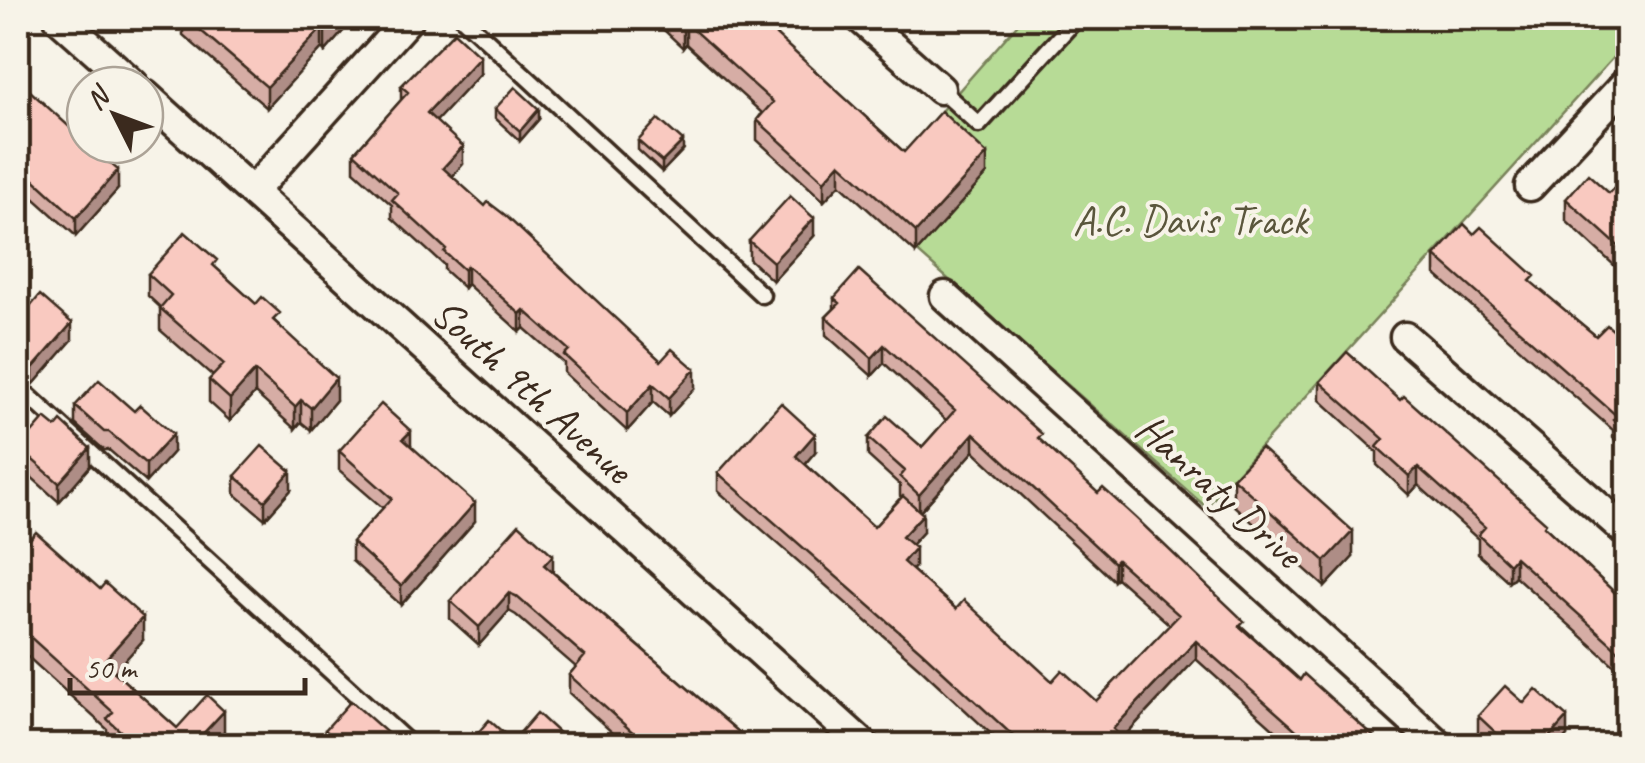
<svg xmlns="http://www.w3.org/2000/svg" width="1645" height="763" viewBox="0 0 1645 763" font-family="Caveat,sans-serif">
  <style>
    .green { fill: #b7db96; stroke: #79825a; stroke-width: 2.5 }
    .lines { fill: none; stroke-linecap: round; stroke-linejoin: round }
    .lane-casing { stroke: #3b2a1e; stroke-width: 21 }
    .street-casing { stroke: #3b2a1e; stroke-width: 35 }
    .lane { stroke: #f7f3e8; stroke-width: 14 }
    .street { stroke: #f7f3e8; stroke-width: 28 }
    .wall { fill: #d6ada5; stroke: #3b2a1e; stroke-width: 2.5; fill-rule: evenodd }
    .shaded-wall { fill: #ae8d86; stroke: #3b2a1e; stroke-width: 2.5 }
    .building { fill: #f9c9c0; stroke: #3b2a1e; stroke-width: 2.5 }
    .labels { text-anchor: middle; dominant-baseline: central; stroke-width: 8; stroke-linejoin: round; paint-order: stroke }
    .park-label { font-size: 42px; fill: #5a563c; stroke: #f7f3e8 }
    .street-label { font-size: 42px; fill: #3b2a1e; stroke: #f7f3e8 }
  </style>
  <rect width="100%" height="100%" fill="#f7f3e8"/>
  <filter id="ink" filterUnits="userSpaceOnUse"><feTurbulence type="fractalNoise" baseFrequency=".01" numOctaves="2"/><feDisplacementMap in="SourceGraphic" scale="20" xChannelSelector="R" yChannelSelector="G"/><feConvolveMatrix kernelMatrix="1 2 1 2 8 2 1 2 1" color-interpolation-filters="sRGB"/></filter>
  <g filter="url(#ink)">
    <path class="green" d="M1023,18H1627V42L1206,507L861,202Z"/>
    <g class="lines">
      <defs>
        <path id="lane" d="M463,18L762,295
          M940,89L979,125L1077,18
          M18,386L412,746"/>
        <path id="street" d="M59,18L134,85
          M860,18L940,89
          M145,95L865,746
          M1530,186L1628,81
          M252,192L409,18
          M945,296L1440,746
          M1405,337L1628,533"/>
      </defs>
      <use href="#lane" class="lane-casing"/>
      <use href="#street" class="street-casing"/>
      <use href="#lane" class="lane"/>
      <use href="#street" class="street"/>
    </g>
    <path class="wall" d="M173,18H350L344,24V30L325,52L322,48L267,108L183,35V26Z
      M651,18H764L779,39L904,152L987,174L916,253L840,184L824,201L757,140V120L762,113L686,44L683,48Z
      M480,74L436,121L463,164L452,177L661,361L695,388L669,416L653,402L627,431L564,373V363L524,328L520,332L467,284L464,288L444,270V265L392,218V205L354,171V153L401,100V86Z
      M18,80L118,189L76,236L18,184Z
      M495,109L539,119L520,141L495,118Z
      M638,141L683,150L662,172L638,150Z
      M1628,172V278L1566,221V199L1609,193Z
      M814,236L773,281L749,259V241Z
      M1435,256L1535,286L1596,336L1628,343V451L1613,438V430L1435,274Z
      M217,269L280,326L336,400L311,430L301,422L295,429L255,393L230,421L209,402V380L213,376L160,330V307L148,296V274Z
      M18,296L72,340L33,385L18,372Z
      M834,298L1042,442L1300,680L1384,746H1293L1196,659L1123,738L1131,746H1004L920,668L718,491V473L815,452L805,464L874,527L901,497L900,496V485L868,456V438L922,447L946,420L884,363L872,376L826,335V317L834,309ZM974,451L1114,581L1117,578L1170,625L1096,701L1052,681L956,609L912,570L915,567L911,545L923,532L920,512Z
      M1320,382L1400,400L1546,528L1628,605V678L1515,576L1509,582L1478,554V539L1418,485L1409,495L1377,465V452L1320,400Z
      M75,406L173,452L146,482L109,450H104L75,424Z
      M411,446L475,521L401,605L352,561V542L383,508L339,470V451Z
      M19,448L90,466L59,502L19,466Z
      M235,476L291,490L265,519L235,494Z
      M1233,478L1353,557L1325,587L1233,505Z
      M18,553L143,640L114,672L177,728L224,733L213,746H112L107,741V729L18,648Z
      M553,572L755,746H627L569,693V675L576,667L516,615L509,611L479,645L450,619V601Z
      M1524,703L1567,736L1558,746H1489L1478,735V716Z
      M325,730L402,746H325Z
      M518,735L573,746H518Z"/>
    <path class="shaded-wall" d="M337,18H350L344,24V30L325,52V31Z
      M686,23V44L683,48V27Z
      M322,28V48L267,108V87Z
      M480,56V74L427,131V113Z
      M539,109V119L520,141V131Z
      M683,141V150L662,172V162Z
      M463,146V164L443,187V168Z
      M987,154V174L916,253V232Z
      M840,163V184L824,201V181Z
      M118,170V189L76,236V218Z
      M814,218V236L773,281V262Z
      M467,266V284L464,288V270Z
      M524,310V328L520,332V314Z
      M72,323V340L33,385V368Z
      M884,345V363L872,376V358Z
      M695,369V388L669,416V398Z
      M255,371V393L230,421V399Z
      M336,378V400L311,430V408Z
      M653,384V402L627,431V413Z
      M301,400V422L295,429V407Z
      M411,431V449L403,439Z
      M974,433V451L919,513V495Z
      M173,434V452L146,482V464Z
      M815,434V452L796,474V456Z
      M90,448V466L59,502V483Z
      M1418,467V485L1409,495V476Z
      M291,471V490L265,519V501Z
      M475,503V521L401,605V586Z
      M923,514V532L902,555V537Z
      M1353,531V557L1325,587V561Z
      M915,548V567L903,580V562Z
      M553,555V573L544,565Z
      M1515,557V576L1509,582V564Z
      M1117,560V578L1114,581V563Z
      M509,593V611L479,645V627Z
      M143,617V640L103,685V662Z
      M1196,641V659L1115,746L1113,729Z
      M224,711V733L213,746H200V737Z
      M1567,717V736L1558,746H1541Z"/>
    <path class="building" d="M186,18H337L325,31L322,28L267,87Z
      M673,18H764L779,31L776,35L904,152L941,111L987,154L916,232L840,163L824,181L757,120L773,102L686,23L683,27Z
      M454,32L480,56L427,113L463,146L443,168L485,206L488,202L505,215L661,361L672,349L695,369L669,398L653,384L627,413L564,355L569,350L524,310L520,314L467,266L464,270L444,252L446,249L392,200L398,193L354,153L408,92L401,86Z
      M18,80L85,141V145H90L118,170L76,218L18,165Z
      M515,87L539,109L520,131L495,109Z
      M658,119L683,141L662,162L638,141Z
      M1628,172V255L1566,199L1588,174L1609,193Z
      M790,196L814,218L773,262L749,241Z
      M1464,224L1474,234L1481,227L1535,276L1530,281L1596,336L1607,325L1628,343V433L1613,420L1617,416L1435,256Z
      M185,232L217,260L213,265L256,304L262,297L280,313L273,320L336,378L311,408L301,400L295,407L255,371L230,399L209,380L224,364L160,308L171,295L148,274Z
      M859,270L1042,434L1038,438L1098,493L1103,488L1136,518L1244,621L1239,626L1300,680L1304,674L1384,746H1320L1307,733L1304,737L1196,641L1113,729L1131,746H1024L920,650L718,473L781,403L815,434L796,456L874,527L903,496L923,514L902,537L915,548L903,562L956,609L964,600L1052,681L1062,670L1096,701L1179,615L1117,560L1114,563L974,433L919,495L900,477L905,471L868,438L887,416L922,447L955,410L884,345L872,358L826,317L840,303L834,298Z
      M40,295L72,323L33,368L18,355V296L30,307Z
      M1347,352L1400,400L1404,396L1546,523L1544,526L1628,605V659L1515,557L1509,564L1478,535L1485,527L1418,467L1409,476L1377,447L1384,439L1320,382Z
      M99,380L134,411L140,405L173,434L146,464L109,432H104L75,406Z
      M381,404L411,431L403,439L475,503L401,586L352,542L392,498L339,451Z
      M45,418L56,427L61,421L90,448L59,483L19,448Z
      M262,446L291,471L265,501L235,476Z
      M1261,448L1353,531L1325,561L1233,478Z
      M519,524L553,555L544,565L755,746H676L674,743L671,746H648L569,675L585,656L516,596L509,593L479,627L450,601Z
      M36,532L100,589L105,583L143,617L103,662L177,728L207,695L224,711L200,737L210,746H137L107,719L113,712L18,626V553Z
      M1505,686L1524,703L1536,689L1567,717L1541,746H1510L1478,716Z
      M351,701L402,746H342L325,730Z
      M537,713L573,746H530L518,735Z
      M489,720L507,736L499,746H471L469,743Z"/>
  </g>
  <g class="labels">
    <g class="park-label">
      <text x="1190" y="220">A.C. Davis Track</text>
    </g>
    <g class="street-label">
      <text transform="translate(532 391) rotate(42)">South 9th Avenue</text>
      <text transform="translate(1219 491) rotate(42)">Hanraty Drive</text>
    </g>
  </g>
  <rect width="1645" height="763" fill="none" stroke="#f7f3e8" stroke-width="60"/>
  <rect x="30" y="30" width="1585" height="703" fill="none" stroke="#3b2a1e" stroke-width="4" filter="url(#ink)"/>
  <g transform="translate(115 115) rotate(312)"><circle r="48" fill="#f7f3e8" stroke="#aca397" stroke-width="2.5"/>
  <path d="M0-8L18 38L0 25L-18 38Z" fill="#3b2a1e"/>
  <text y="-15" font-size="28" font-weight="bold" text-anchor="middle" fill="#3b2a1e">N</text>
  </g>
  <path d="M70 678v15h235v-15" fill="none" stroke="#3b2a1e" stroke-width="5"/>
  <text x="85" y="678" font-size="30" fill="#3b2a1e" stroke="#f7f3e8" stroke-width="8" paint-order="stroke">50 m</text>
</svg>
